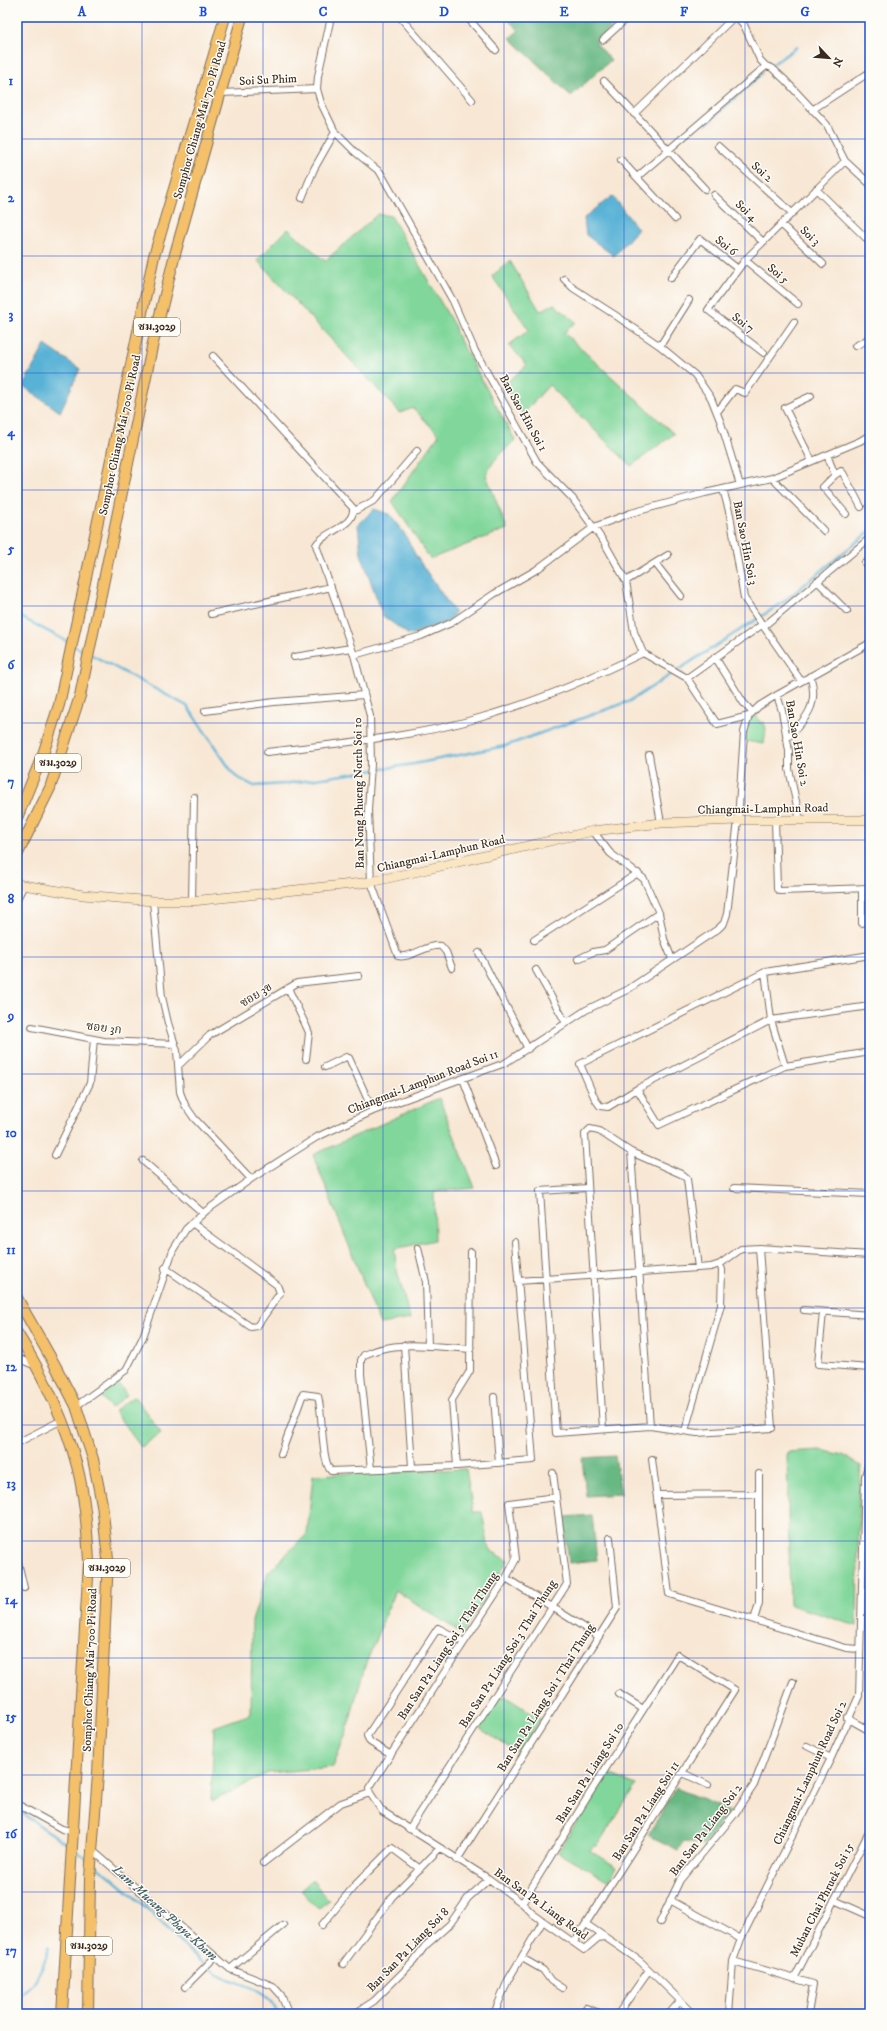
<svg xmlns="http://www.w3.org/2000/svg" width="887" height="2031" viewBox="0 0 887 2031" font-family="'IM FELL DW Pica','Noto Serif Thai',serif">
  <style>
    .green { fill: #81d79b; stroke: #5e805c }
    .forest { fill: #68b883; stroke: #527150 }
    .water { fill: #58b2d6; stroke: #4a6e7a }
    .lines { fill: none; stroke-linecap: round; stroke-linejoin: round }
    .stream { stroke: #58b2d6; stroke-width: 2.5 }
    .street-casing { stroke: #7d6c5e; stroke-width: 8 }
    .secondary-casing { stroke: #7d6c5e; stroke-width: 10 }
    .primary-casing { stroke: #7d6c5e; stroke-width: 12 }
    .street { stroke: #fff; stroke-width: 6 }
    .secondary { stroke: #fbe6c4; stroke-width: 9 }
    .primary { stroke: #f4c16b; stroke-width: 10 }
    .grid { fill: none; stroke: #1d4ed8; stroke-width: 1; stroke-opacity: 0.55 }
    .labels { text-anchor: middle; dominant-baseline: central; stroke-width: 3; stroke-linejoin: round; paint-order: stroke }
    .shield { fill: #fdfcf7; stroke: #75695f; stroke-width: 1 }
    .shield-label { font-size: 11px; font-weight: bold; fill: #3b2a1e }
    .street-label { font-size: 12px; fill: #3b2a1e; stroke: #fdfcf7 }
    .water-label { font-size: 13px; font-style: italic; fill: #476068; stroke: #fdfcf7 }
    .neatline { fill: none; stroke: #1d4ed8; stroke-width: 1.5 }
    .grid-label { font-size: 13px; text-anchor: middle; font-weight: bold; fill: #1d4ed8 }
  </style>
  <rect width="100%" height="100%" fill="#fdfcf7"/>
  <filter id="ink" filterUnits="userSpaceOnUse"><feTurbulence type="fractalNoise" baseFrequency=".025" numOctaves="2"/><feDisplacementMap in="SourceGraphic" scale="8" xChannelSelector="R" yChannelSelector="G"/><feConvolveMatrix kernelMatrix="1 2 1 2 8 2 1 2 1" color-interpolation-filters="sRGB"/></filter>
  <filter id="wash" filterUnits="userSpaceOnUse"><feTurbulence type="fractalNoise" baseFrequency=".012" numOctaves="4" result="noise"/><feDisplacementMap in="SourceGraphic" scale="16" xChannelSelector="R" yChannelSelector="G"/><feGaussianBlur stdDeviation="0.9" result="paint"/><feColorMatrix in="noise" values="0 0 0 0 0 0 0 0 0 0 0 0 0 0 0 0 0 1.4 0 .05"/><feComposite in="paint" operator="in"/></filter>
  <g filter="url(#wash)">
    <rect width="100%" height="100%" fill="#f8e7d4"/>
    <path class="green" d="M378,214L391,216L455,327L456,333L515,440L494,461L486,475L507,529L430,559L392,501L439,435L413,408L400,413L257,260L288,229L325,261Z
      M510,261L540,311L554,304L576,322L564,333L674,434L631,466L549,385L523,414L504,385L527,365L509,345L529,330L492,276Z
      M756,713L760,723L764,722L766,729L764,744L745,741V721Z
      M439,1098L475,1188L434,1192L435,1240L394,1249L397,1270L410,1319L380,1324L313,1155Z
      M118,1383L127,1395L111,1408L101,1396Z
      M134,1396L161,1433L141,1447L114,1411Z
      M820,1450L843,1455L861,1466L859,1492L857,1626L790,1605L787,1452Z
      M466,1469L473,1512H482L489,1550L508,1560L463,1634L395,1590L365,1666L346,1733L333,1767L268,1773L211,1802L214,1727L251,1714L252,1621L268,1572L307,1534L313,1475Z
      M501,1694L541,1719L519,1754L479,1728Z
      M607,1773L636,1785L597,1846H594L590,1851L617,1867L609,1881L558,1852Z
      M312,1880L329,1900L318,1909L301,1890Z"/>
    <path class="forest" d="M513,17H622L596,43L611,60L571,96L510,38L519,30L509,21Z
      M615,1456L621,1494L586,1496L582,1458Z
      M592,1515L597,1560L569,1563L563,1517Z
      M676,1788L730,1811L704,1845L684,1842L678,1850L648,1835Z"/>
    <path class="water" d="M612,196L638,229L614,256L586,235L584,218Z
      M45,345L80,369L60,412L23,386Z
      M374,509L389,514L404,533L416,556L455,613L448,622L409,635L383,616L361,554L358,525Z"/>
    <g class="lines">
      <path class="stream" d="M770,66L797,47
        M706,124L762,73
        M17,615L70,643
        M74,646L86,652
        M92,655L187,706L235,776L254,786L284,784L414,764L505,746L630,701L782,603L870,531
        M17,1810L70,1846
        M75,1850L89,1860
        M94,1864C122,1884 146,1907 170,1931C184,1945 200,1964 218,1974C244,1988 264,1983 278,2014
        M17,1999C36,1982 43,1972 49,1946"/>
    </g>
  </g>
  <g filter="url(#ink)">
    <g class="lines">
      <defs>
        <path id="street" d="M331,17L318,76L317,89L321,103L335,132L355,152L380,172L453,301L475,351L537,462L573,499L604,542L626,581L634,632L643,653L687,678L717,724L749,716
          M400,17L472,100
          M467,17L496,50
          M737,17L744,25L760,60L766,66L772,68L785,80L827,125L845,161L870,184
          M603,40L628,17
          M604,81L705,189
          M221,93L317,89
          M812,110L870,72
          M634,114L734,17
          M718,146L792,213
          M621,160L675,219
          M637,177L766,66
          M816,189L870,242
          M714,195L763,242
          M302,198L314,169L335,132
          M781,224L823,264
          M745,260L798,304
          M671,278L700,239L738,269
          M564,279L573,288L615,315L660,346L695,375L711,398L721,423L740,485
          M660,346L689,300
          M855,346L865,341L870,336
          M764,353L708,310L745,260L845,161
          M213,356L353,508C355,527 324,531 316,545L354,655L370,716L371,764L368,810L371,882L398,956C411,959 426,944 441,946L446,952L452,968
          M811,396L785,408L812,461
          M717,412L735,389L745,393L794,322
          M827,455L835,475L823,487L846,514
          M835,475L841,471L843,473L861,507
          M772,478L824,531
          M723,489L730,515L744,598L801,681
          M353,512L375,500L417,451
          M655,563L681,596
          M865,563L870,561
          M626,581L668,555
          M817,581L847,611
          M211,614L331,587
          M764,626L870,538
          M354,655L421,636L451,623L494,594L536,570L594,527L631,513L705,493L772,478L860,441L870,435
          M294,657L351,648
          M715,657L743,702L751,711
          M687,678L763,624
          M777,695L782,711L789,751V769L800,820
          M205,711L274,702L364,695
          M786,739C806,720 820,704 810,676
          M267,752C337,743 411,738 479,718C532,703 594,677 643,653
          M649,755L661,823
          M775,820L777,889L780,891L870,888
          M593,831L610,853L644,879L659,913L664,939L672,959
          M862,889V923
          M17,899L24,885
          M153,901L162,997L168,1023L177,1051L180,1092L185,1105L194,1118L251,1179
          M192,901L194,797
          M534,940L638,873
          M479,953L528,1049
          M870,955L765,972L580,1064L595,1099L600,1106L608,1107L637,1089L771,1020L870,1006
          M578,959L593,952L605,950L659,913
          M536,970L566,1023
          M765,972L771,1020L785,1066
          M288,988L307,1028L309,1033L306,1059
          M32,1027L104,1041L175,1044
          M179,1065L210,1035L297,983L359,976
          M325,1067L346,1057L349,1058L373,1111
          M463,1079L496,1166
          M637,1089L659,1125L785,1066L870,1052
          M631,1152L650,1426
          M55,1155L90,1083L94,1039
          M143,1161L203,1213
          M588,1188L540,1191L556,1433L650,1426L697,1433L772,1428L759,1248
          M734,1188L870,1194
          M418,1248L426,1282L428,1346
          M165,1268L251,1327L257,1326L280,1293L277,1285L192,1223
          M518,1281L711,1267L720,1264L741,1249L759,1248L870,1255
          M804,1310L870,1315
          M823,1312L818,1364L870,1368
          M404,1345L412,1467
          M17,1358L36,1366
          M494,1397L499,1463
          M76,1406L126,1370L143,1337L173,1250L186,1229L207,1210L251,1179L317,1137L373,1111L505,1063L586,1010L627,990L718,929L724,923L727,914L738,820L744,732L749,716L759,706L777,695L870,643
          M603,1429L585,1134L590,1129L599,1131L631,1152L681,1174L687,1179L698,1268
          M685,1431L721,1305L722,1270L720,1264
          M17,1443L62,1420
          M281,1454L303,1394L318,1396C323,1414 321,1461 331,1471L457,1466L533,1460L515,1242
          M652,1459L669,1594L846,1648L859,1649
          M457,1466L452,1400L470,1371L471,1252
          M371,1469L361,1374V1360L364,1355C397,1339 435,1347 471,1349
          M657,1495L759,1494
          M556,1497L509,1503L516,1559L506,1578L369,1788L370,1793L382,1811L489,1879L522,1903L533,1914L584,1950L598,1938L605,1937L640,1961L694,2014
          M17,1558L24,1588
          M506,1578L598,1636
          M754,1620L759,1603V1474
          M619,1694L643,1709
          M847,1718L870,1731
          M807,1746L831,1758
          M391,1755L370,1742L367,1736L438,1628L464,1642
          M683,1773L708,1785
          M17,1804L62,1829L74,1832
          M409,1829L567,1584L553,1473
          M92,1850L230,1969L273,1986L281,1995L289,2014
          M457,1860L617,1608L610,1538
          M263,1863L341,1803L370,1793
          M670,1900L741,1939
          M834,1900L870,1916
          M522,1903L590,1793L678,1655L735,1690L574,1942
          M660,1922L680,1880L734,1815L754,1785L793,1682
          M586,1924L605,1937
          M322,1925L356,1884L392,1848L420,1869
          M522,1958L543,1970L551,1981L562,1988
          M733,1961L813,1984L808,2014
          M343,1964L392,1897L439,1849
          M230,1969L283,1925
          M794,1979L870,1830
          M185,1987L215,1957
          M586,2008L602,2014
          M354,2014L374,2001L413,1962L425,1946L450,1924L468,1898L489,1879
          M494,2014L508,1980L543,1921
          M618,2014L649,1970
          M669,2014L680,2001
          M729,2014L733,1961L741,1939L831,1758L859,1696L865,1476L870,1459"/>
        <path id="secondary" d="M17,884L83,895L153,901H192L371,882L593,831L661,823L738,820H870"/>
        <path id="primary" d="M17,818L43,754L59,705L154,256L225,17
          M17,855L50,788L80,696L152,347L175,254L242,17
          M17,1298L56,1367L76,1406L93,1459L102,1504L108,1559L98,1774L90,1877L88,2014
          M17,1333C43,1375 65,1419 77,1466C85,1497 87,1529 89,1561L62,2014"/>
      </defs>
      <use href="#street" class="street-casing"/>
      <use href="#secondary" class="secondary-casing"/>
      <use href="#primary" class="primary-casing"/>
      <use href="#street" class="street"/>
      <use href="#secondary" class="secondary"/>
      <use href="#primary" class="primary"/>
    </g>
  </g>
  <path class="grid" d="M142,17V2014M263,17V2014M383,17V2014M504,17V2014M624,17V2014M745,17V2014M17,139H870M17,256H870M17,373H870M17,490H870M17,606H870M17,723H870M17,840H870M17,957H870M17,1074H870M17,1191H870M17,1308H870M17,1425H870M17,1541H870M17,1658H870M17,1775H870M17,1892H870"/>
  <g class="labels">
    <g class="shield">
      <rect x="134" y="318" width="46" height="18" rx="3"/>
      <rect x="35" y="754" width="46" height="18" rx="3"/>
      <rect x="84" y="1559" width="46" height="18" rx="3"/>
      <rect x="66" y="1937" width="46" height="18" rx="3"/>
    </g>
    <g class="shield-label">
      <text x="157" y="327">ชม.3029</text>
      <text x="58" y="763">ชม.3029</text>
      <text x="107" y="1568">ชม.3029</text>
      <text x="89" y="1946">ชม.3029</text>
    </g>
    <g class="street-label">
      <text transform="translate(268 80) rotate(-3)">Soi Su Phim</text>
      <text transform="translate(200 120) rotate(-74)">Somphot Chiang Mai 700 Pi Road</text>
      <text transform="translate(762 172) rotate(42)">Soi 2</text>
      <text transform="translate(746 211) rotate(44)">Soi 4</text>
      <text transform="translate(810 236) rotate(43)">Soi 3</text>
      <text transform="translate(726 246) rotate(38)">Soi 6</text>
      <text transform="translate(778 274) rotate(40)">Soi 5</text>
      <text transform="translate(743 323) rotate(38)">Soi 7</text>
      <text transform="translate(523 413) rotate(61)">Ban Sao Hin Soi 1</text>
      <text transform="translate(120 435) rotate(-78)">Somphot Chiang Mai 700 Pi Road</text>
      <text transform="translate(745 543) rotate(79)">Ban Sao Hin Soi 3</text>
      <text transform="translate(797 743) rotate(80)">Ban Sao Hin Soi 2</text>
      <text transform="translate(359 793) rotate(-91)">Ban Nong Phueng North Soi 10</text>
      <text transform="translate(763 809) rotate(-1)">Chiangmai-Lamphun Road</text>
      <text transform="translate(441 854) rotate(-13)">Chiangmai-Lamphun Road</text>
      <text transform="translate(256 995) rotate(-32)">ซอย 3ข</text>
      <text transform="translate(104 1028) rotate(7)">ซอย 3ก</text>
      <text transform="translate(423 1082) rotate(-21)">Chiangmai-Lamphun Road Soi 11</text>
      <text transform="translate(448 1646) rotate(-57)">Ban San Pa Liang Soi 5 Thai Thung</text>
      <text transform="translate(508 1654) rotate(-58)">Ban San Pa Liang Soi 3 Thai Thung</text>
      <text transform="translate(90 1670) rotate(-88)">Somphot Chiang Mai 700 Pi Road</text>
      <text transform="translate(546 1698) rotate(-58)">Ban San Pa Liang Soi 1 Thai Thung</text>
      <text transform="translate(590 1773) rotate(-58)">Ban San Pa Liang Soi 10</text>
      <text transform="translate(810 1773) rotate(-65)">Chiangmai-Lamphun Road Soi 2</text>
      <text transform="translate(646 1811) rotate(-58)">Ban San Pa Liang Soi 11</text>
      <text transform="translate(706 1830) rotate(-53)">Ban San Pa Liang Soi 2</text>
      <text transform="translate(822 1900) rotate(-63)">Muban Chai Phruek Soi 15</text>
      <text transform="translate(541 1904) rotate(36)">Ban San Pa Liang Road</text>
      <text transform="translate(408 1950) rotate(-46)">Ban San Pa Liang Soi 8</text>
    </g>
    <g class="water-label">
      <text transform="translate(165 1913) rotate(42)">Lam Mueang Phaya Kham</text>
    </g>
  </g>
  <rect width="887" height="2031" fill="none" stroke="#fdfcf7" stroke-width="44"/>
  <g transform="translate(829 58) rotate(116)" stroke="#fdfcf7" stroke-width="3" paint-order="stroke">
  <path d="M0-3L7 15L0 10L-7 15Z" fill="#3b2a1e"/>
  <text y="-6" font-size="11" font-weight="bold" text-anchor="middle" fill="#3b2a1e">N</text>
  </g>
  <rect x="22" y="22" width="843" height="1987" class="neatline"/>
  <g class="grid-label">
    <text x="82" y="16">A</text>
    <text x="203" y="16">B</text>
    <text x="323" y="16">C</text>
    <text x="444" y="16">D</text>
    <text x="564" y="16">E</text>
    <text x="684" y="16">F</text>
    <text x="805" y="16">G</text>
    <text x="11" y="85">1</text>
    <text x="11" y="202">2</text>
    <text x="11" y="319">3</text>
    <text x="11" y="436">4</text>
    <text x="11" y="553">5</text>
    <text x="11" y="669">6</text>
    <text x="11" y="786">7</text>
    <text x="11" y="903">8</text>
    <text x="11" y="1020">9</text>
    <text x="11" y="1137">10</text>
    <text x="11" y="1254">11</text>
    <text x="11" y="1371">12</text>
    <text x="11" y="1488">13</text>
    <text x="11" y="1604">14</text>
    <text x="11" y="1721">15</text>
    <text x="11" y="1838">16</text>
    <text x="11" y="1955">17</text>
  </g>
</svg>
